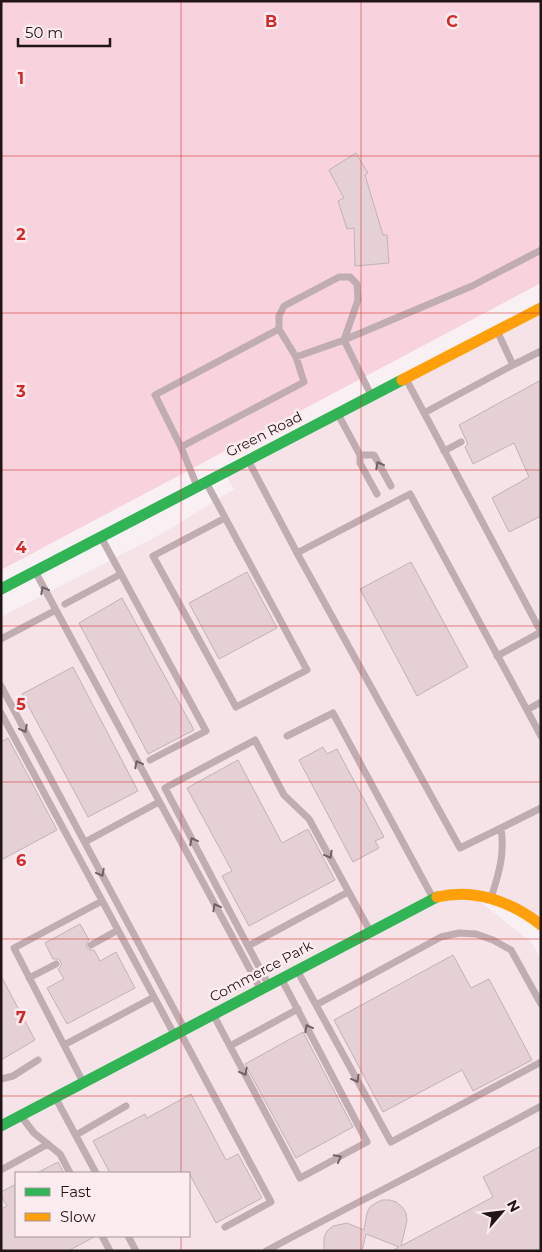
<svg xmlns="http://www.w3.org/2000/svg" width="542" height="1252" viewBox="0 0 542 1252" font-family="Montserrat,sans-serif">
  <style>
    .built { fill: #f5e3e7; fill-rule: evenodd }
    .green { fill: #f8d3dd }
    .building { fill: #e4d0d5; stroke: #bdb4b6 }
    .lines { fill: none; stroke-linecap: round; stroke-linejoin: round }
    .lane { stroke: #c0adb1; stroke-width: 7 }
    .fast { stroke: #30b455; stroke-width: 11 }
    .slow { stroke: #ff9f0a; stroke-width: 11 }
    .oneway { stroke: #706164 }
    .grid { fill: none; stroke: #d62828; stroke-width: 1; stroke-opacity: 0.55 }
    .labels { text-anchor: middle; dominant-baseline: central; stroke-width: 5; stroke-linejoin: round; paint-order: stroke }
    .street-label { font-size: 14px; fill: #211518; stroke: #fcecf0 }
    .grid-label { font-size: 16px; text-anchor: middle; font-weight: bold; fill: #d62828; stroke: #fcecf0; stroke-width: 5; stroke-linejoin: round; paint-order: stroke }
  </style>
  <rect width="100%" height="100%" fill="#f8f0f2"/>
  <path class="built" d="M541,307V925L473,896L532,943L541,960V1251H1V617L165,532L234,489L224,472ZM16,1173H189V1236H16Z"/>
  <path class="green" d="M1,1H541V283L1,570Z"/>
  <path class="building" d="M356,153L368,173L365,175L383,235H387L389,263L355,266L354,228L347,229L338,201L344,198L329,170Z
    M541,380V516L509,532L492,498L529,477L514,443L473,464L465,447L468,444L459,425Z
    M411,562L468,667L417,696L360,589Z
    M247,572L277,628L219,659L189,603Z
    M122,598L194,730L148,754L79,623Z
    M73,667L138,791L88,817L22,694Z
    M8,738L57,830L1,860V742Z
    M323,747L327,754L337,749L384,837L375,841L379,848L353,862L299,760Z
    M238,760L282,843L308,829L335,880L249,926L222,876L232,871L187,788Z
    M80,924L89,940L86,944L87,948L90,950H94L100,961L116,952L135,988L67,1024L47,988L64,979L58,969L61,966V962L58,959H53L45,943Z
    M453,955L471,988L489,979L532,1060L473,1091L462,1070L383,1112L334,1020Z
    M1,976L35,1040L1,1060Z
    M303,1032L353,1127L296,1158L245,1064Z
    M191,1094L226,1160L238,1154L262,1198L216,1223L189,1173H110L93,1141L145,1114L147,1118Z
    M541,1146V1251H392L399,1247L366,1234L362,1251H324V1237L327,1231L333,1226L347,1223L364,1230L367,1213L370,1207L376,1203L382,1200H390L396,1202L402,1207L406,1213L407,1221L401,1246L493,1197L483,1177Z
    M58,1162L64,1173H37Z
    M16,1184V1236H96L68,1251H1V1209L7,1206L1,1196V1192Z"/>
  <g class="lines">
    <path class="lane" d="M498,333L513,365L541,351
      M344,340L358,300L357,284L350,277H339L284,306L279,316V329L296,357L344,340L371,395
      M344,340L472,286L541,250
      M406,379L541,632
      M424,413L513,365
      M339,416L360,455V463L377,494
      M181,447L304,382L296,357
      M444,451L461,442
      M360,455H374L391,486
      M249,462L297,553L410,494L527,710L541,702
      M207,484L307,670L236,707L153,556L225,518
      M197,486L181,447L155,395L279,329
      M102,539L206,731L150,760
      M297,553L460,848L501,828
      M36,573L260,988
      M65,604L121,574
      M1,639L56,610
      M497,656L541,632
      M1,686L184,1028
      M527,710L541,736
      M1,713L174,1034
      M287,736L333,713L433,898
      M85,842L159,802
      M491,898C499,873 505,854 501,828L541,808
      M91,945L118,930
      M248,946L348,892
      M298,972L391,1142L541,1062
      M29,978L56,964
      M268,984L165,788L255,740L284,795L309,819L370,931
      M316,1005L441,937L459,933L476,934L493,940L511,950L541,1004
      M214,1016L300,1178L367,1142L281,978
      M181,1034L271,1202L225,1227
      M64,1045L154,997
      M230,1046L298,1009
      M1,1079L13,1076L38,1060
      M83,1082L14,948L102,901
      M55,1097L96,1173
      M21,1116L34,1133L60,1154L70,1173
      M76,1135L126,1106
      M1,1170L48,1144
      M102,1236L110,1251
      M128,1236L136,1251
      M266,1251C357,1202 450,1156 541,1106"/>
    <path class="fast" d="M1,589L402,380
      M1,1126L437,897"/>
    <path class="slow" d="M402,380L541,308
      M437,897C475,888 512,902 541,925"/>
  </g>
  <defs><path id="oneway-chevron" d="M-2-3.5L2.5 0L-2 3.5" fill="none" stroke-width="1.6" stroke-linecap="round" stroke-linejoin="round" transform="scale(1.25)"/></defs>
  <g class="oneway">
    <use href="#oneway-chevron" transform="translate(379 465) rotate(-118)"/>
    <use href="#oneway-chevron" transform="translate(44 590) rotate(-118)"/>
    <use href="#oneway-chevron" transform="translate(24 729) rotate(62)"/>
    <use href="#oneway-chevron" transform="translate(138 764) rotate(-118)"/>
    <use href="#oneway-chevron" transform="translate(193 841) rotate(-118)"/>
    <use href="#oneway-chevron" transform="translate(329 855) rotate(61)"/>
    <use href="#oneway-chevron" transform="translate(101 873) rotate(62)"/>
    <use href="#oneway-chevron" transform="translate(216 907) rotate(-119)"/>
    <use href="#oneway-chevron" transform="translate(308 1028) rotate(-118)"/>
    <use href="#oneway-chevron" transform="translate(244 1072) rotate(62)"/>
    <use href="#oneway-chevron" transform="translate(356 1079) rotate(61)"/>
    <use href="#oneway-chevron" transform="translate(338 1158) rotate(-28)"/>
  </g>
  <path class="grid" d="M181,1V1173M361,1V1251M1,156H541M1,313H541M1,470H541M1,626H541M1,782H541M1,939H541M1,1096H541M181,1236V1251"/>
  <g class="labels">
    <g class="street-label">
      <text transform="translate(264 434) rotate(-27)">Green Road</text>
      <text transform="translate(261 971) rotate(-28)">Commerce Park</text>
    </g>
  </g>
  <g class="grid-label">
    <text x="271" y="27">B</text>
    <text x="452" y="27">C</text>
    <text x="21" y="84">1</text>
    <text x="21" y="240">2</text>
    <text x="21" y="397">3</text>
    <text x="21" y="553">4</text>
    <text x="21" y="710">5</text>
    <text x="21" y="866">6</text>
    <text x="21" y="1023">7</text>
  </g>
  <rect width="542" height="1252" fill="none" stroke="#211518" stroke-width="5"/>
  <rect x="15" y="1172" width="175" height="65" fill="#fcecf0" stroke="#a4969a"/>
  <rect x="25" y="1188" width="25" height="8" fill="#30b455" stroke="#a4969a"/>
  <text x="60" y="1197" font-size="15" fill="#211518">Fast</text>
  <rect x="25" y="1213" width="25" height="8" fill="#ff9f0a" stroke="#a4969a"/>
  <text x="60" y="1222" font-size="15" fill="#211518">Slow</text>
  <g transform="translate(502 1212) rotate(62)" stroke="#fcecf0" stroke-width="4" paint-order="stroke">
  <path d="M0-4L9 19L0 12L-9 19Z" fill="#211518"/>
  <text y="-8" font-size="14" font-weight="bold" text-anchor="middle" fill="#211518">N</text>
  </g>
  <path d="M18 38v8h92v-8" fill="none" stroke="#211518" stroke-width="2.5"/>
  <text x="25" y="38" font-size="15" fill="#211518" stroke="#fcecf0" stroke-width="4" paint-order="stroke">50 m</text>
</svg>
